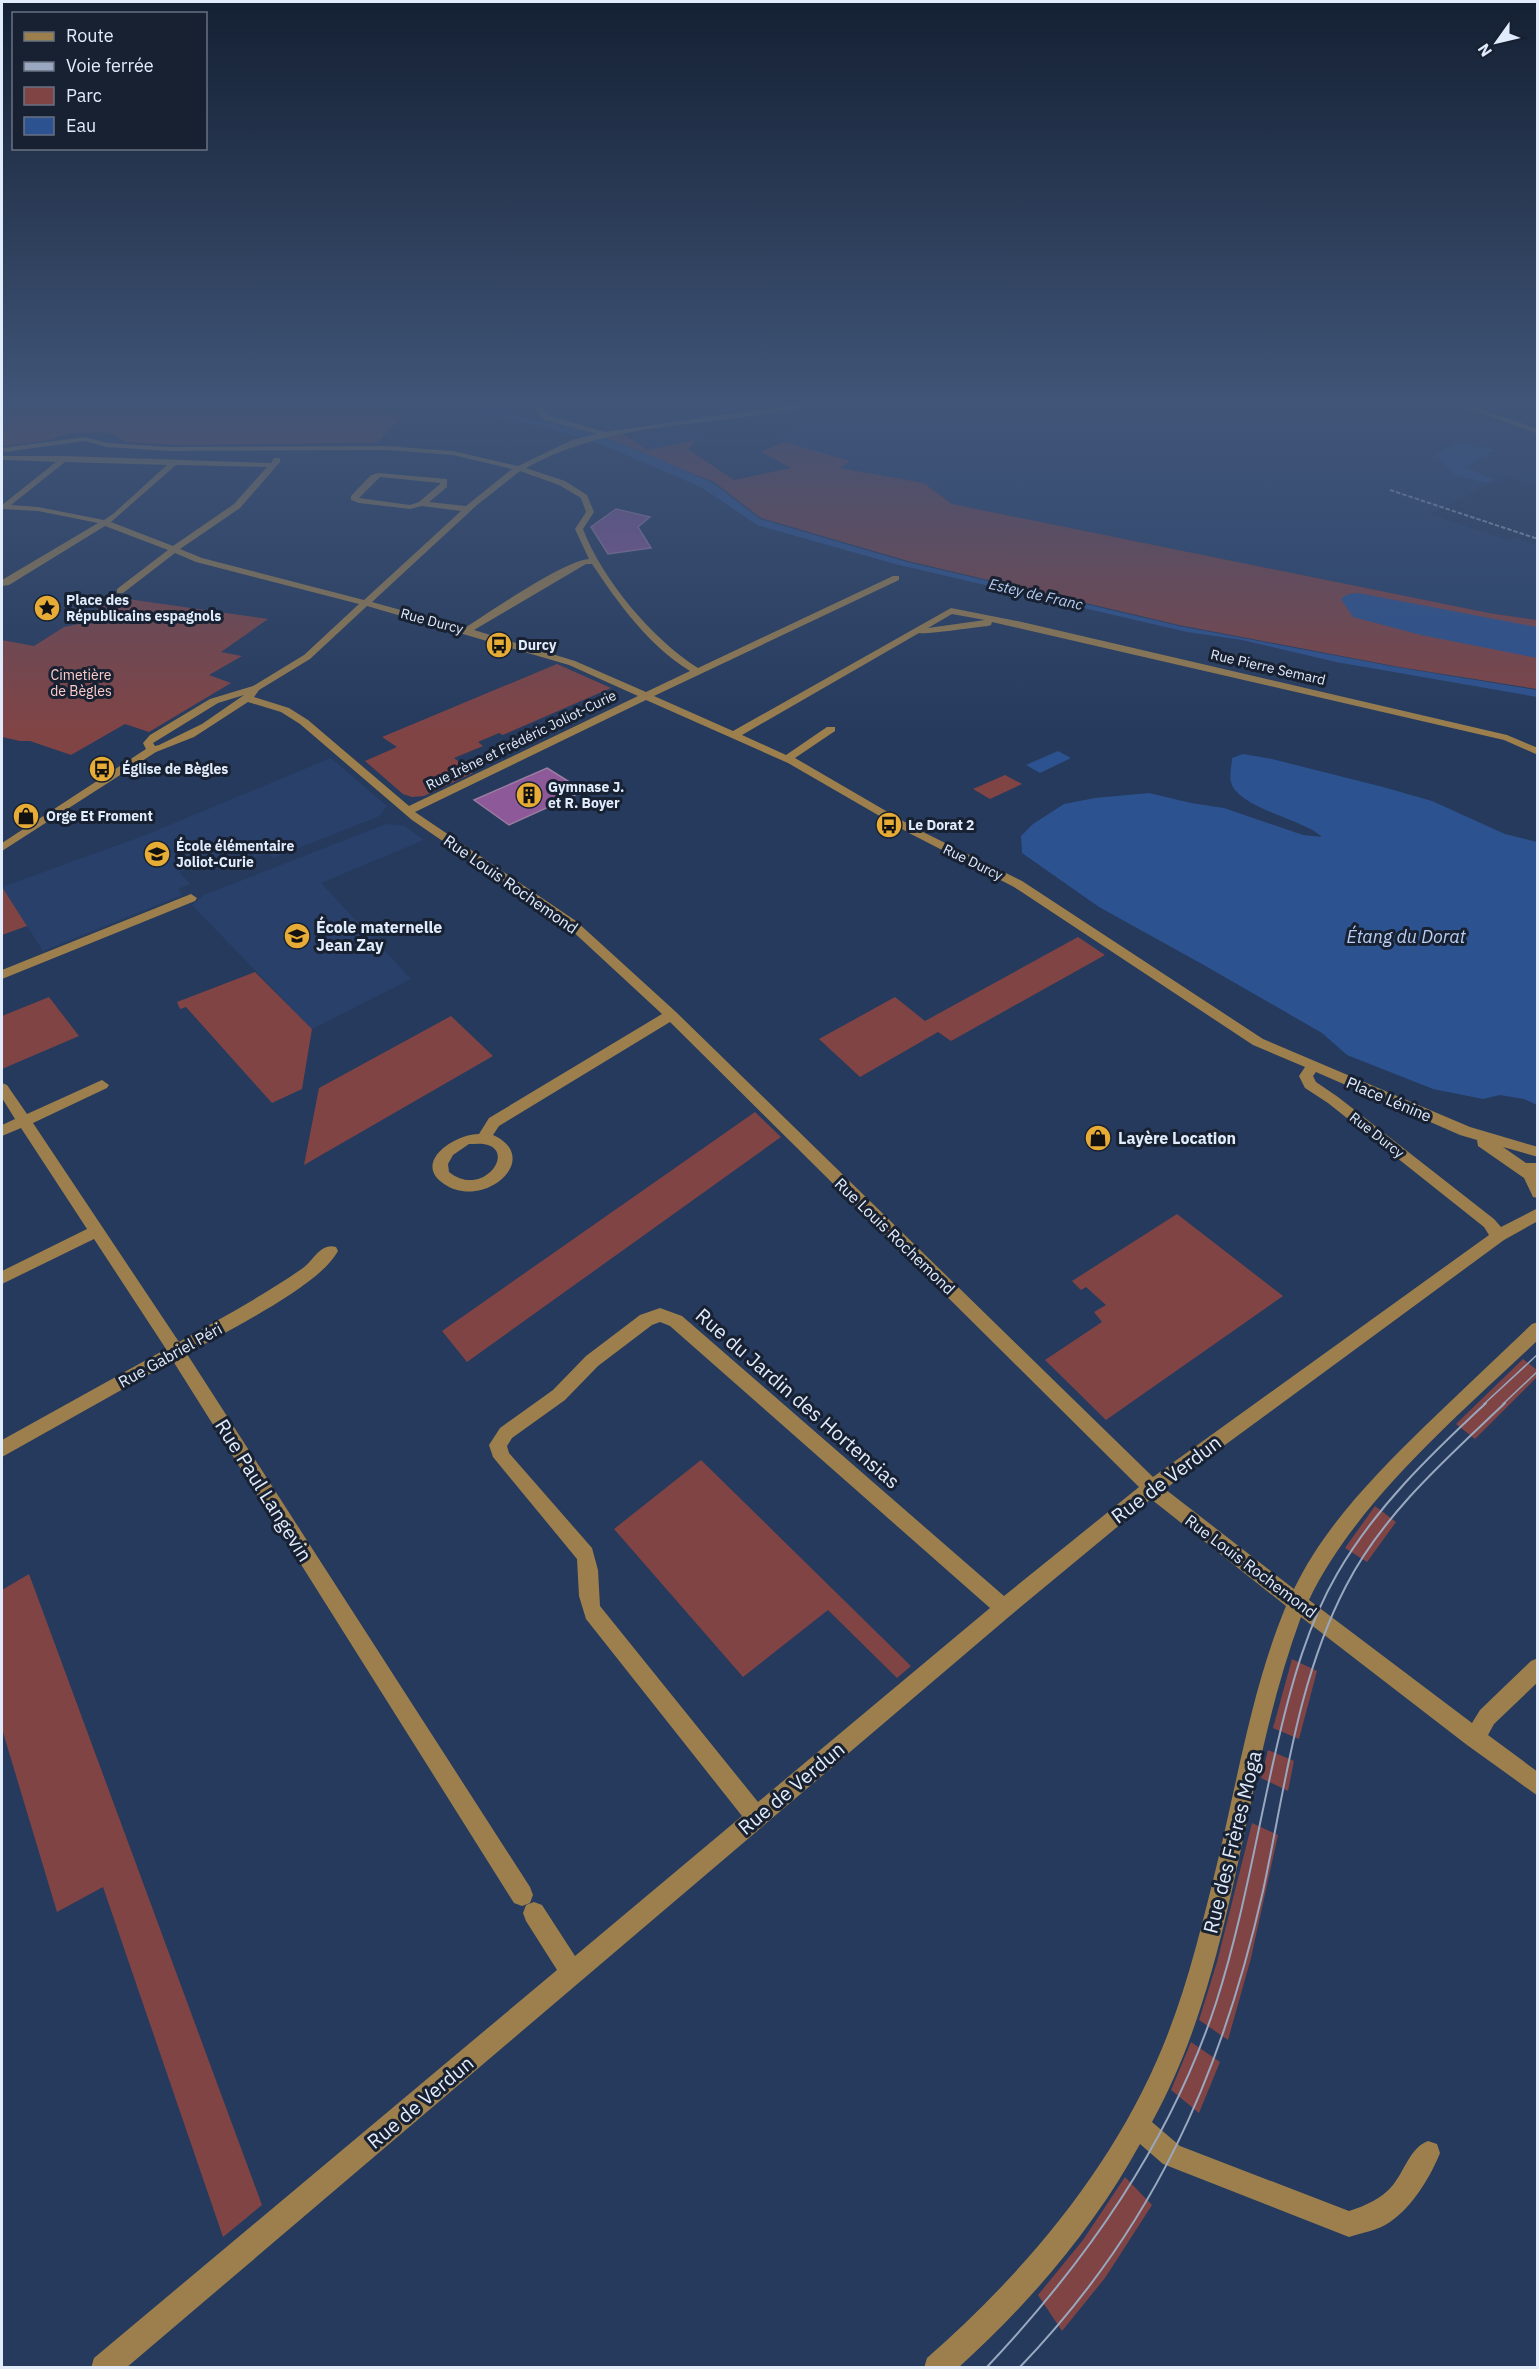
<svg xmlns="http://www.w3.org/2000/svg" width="1539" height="2369" viewBox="0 0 1539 2369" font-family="'IBM Plex Sans',sans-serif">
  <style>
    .built { fill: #29416a }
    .green { fill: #814445 }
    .water { fill: #2d5290 }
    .building { fill: #8d5998; stroke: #9b7ca1; stroke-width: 1.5 }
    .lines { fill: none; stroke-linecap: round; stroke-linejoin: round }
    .minor { fill: #9c7f4d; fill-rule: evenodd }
    .tram-far1 { stroke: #99a8bf; stroke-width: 1.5 }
    .tram { stroke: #99a8bf; stroke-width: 2 }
    .rail { stroke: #99a8bf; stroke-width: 2; stroke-dasharray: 4.5 2; stroke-linecap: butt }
    .labels { text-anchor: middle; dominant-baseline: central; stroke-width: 6; stroke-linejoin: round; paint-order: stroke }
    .far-poi-label { font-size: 14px; font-weight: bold; fill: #e0ebfc; stroke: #182131; text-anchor: start }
    .far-street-label { font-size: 14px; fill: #e0ebfc; stroke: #182131 }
    .far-park-label { font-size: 14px; fill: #fdccca; stroke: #182131 }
    .far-water-label { font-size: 15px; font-style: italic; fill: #b8cef3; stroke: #182131 }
    .street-label { font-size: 16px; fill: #e0ebfc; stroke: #182131 }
    .poi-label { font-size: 16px; font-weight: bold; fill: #e0ebfc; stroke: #182131; text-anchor: start }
    .water-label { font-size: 18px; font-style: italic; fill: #b8cef3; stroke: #182131 }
    .near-street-label { font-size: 20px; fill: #e0ebfc; stroke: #182131 }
  </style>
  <rect width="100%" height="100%" fill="#253a5c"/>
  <path class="built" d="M495,403H935L984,418L1010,403H1132L1179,418L1211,416L1217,403H1436L1445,405L1451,403H1537V486L1507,476L1430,514L1507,540L1514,537L1537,545V620L1489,613L952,504L924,483L839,468L849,461L775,439L780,434L829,411L821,406L688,426L704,439L648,450L632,438L681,427L604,437L534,418L530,409L519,411Z
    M331,758L387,806L380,816L273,858L268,853L255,858L244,846L179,872L190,884L178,889L182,895L43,951L2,887L143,836Z
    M386,824L405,826L424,840L321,883L411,979L312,1029L192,905L204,895Z"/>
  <path class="green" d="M2,403H370L403,415L377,443L179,445L126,442L110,433H70L50,440L2,446Z
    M621,433L648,450L696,440L688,449L734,480L791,468L761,452L784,442L850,461L840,468L924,483L952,504L1489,613L1537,620V689L1399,667L1179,625L908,561L761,518L714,482L604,437Z
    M128,599L268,619L221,652L242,656L209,675L231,683L149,732L125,724L71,755L30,741H20L2,737V640L34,646L64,627L79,624L107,601Z
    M557,664L611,688L503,735L499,733L478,742L483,746L454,758L473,773L424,796L412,797L403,794L365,761L397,747L382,737Z
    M1005,775L1022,784L990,799L973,789Z
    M2,887L27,926L2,935Z
    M1078,937L1105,955L951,1041L938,1032L860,1077L819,1039L895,997L925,1021Z
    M255,972L312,1029L302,1089L272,1103L186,1007L180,1009L177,1002Z
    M49,997L79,1036L2,1069V1016Z
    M451,1016L493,1056L304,1165L319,1088Z
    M755,1112L781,1137L467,1362L442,1331Z
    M1177,1214L1283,1296L1106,1420L1045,1360L1102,1322L1094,1312L1106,1305L1086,1287L1081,1290L1072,1281Z
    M1523,1359L1537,1370V1377L1475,1439L1456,1424Z
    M701,1460L911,1666L897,1678L828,1610L743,1677L614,1529Z
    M1375,1506L1396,1522L1367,1562L1345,1548Z
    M29,1574L262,2205L223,2237L103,1887L57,1912L2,1729V1590Z
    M1292,1659L1317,1671L1299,1739L1273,1728Z
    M1268,1750L1294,1761L1288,1791L1261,1778Z
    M1252,1823L1278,1835L1251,1958L1228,2040L1199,2020L1217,1962Z
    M1191,2042L1220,2062L1199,2113L1171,2090Z
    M1125,2177L1152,2205L1105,2278L1062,2331L1038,2295L1083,2240Z"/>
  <path class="water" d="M436,403H466L587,432L646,453L713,483L760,519L907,562L1179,626L1396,667L1537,690V697L1336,662L1242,640L1187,632L895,564L757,525L701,487L600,444L548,428Z
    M1460,441L1495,450L1465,467L1494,480L1485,483L1453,474L1436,454Z
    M1358,593L1537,627V658L1421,635L1353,617L1341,599L1348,594Z
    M1058,751L1071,758L1040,773L1026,765Z
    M1243,754L1272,759L1383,787L1432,801L1505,834L1537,842V1105L1524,1099L1500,1095L1483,1099L1433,1089L1347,1055L1322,1033L1202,964L1099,907L1022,853L1021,836L1033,824L1064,804L1095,798L1149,793L1191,803L1224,808L1303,835L1322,837C1306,820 1237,808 1231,782C1229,775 1232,765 1232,758Z"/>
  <path class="building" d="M616,509L650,517L638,527L651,548L608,554L591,527Z
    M547,768L584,791L509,825L474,800Z"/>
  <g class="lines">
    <path class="minor" d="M530,403H536L550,416L605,432L805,403H819C805,411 761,414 743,417C666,427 595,430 526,468L565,481L587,495L594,512L583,529C602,579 652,639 698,668L893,576H899V580L654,696L733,731L951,608L1022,622L1507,735L1538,748V755L1504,740L992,622L991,625L988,626C977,627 923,635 919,633L742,735L786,755L827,727H835V731L795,758L917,829L1022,881L1263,1039L1470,1127L1538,1147V1157L1503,1147L1526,1163H1536L1538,1198L1533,1197L1524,1178L1478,1146L1477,1140L1460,1135L1316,1072L1313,1076L1316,1082L1338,1097L1494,1219L1501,1227L1538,1208V1221L1504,1240L1165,1489L1294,1589C1325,1525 1376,1474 1426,1425C1461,1391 1496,1358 1532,1324L1538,1322V1340C1461,1413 1354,1504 1309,1600L1472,1723L1480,1710L1531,1661L1538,1658V1682L1494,1724L1488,1735L1538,1772V1796L1467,1745L1301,1617C1240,1782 1238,1966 1152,2122L1180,2146L1349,2211C1367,2205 1381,2199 1393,2185C1405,2170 1410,2148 1428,2141L1437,2144L1440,2153C1430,2178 1412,2207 1390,2222C1379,2230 1362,2233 1349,2237L1163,2164L1140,2144C1094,2228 1029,2304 958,2368H924L927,2358C1025,2272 1113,2168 1163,2046C1187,1988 1202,1925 1217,1864C1238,1778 1252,1688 1286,1606L1151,1499L1011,1615L126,2368H91L94,2358L557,1970L526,1921L523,1913L526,1905L534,1902L542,1905L575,1956L742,1816L586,1619L579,1596L577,1559L493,1457L489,1445L500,1428L553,1390L586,1356L640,1315L660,1308L682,1316L1004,1596L1139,1487L670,1022L499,1126L493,1135C544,1158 484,1211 444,1184C412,1163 454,1134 479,1134L489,1118L662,1014L568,927L412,820L300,724L281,712L248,702L194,737L156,752L2,851V843L146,749L143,743L150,735L210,699L253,686L304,655L359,604L196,562L175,553L123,593H117V589L168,550L105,526L9,585L2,586V580L98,523L38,511L2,509V505L56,462L5,460H2V456H65L271,463L274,458H280V462L240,508L180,549L202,558L364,600L461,511L422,506L410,509L359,503L351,500V496L371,475L379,473L447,479V487L429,502L466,506L512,469L453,455L386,450L168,451L107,447L85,441L5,452L2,448L85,437L108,443L168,447L386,446L453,451L518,466L572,440L597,434L544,420L538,414ZM65,462L167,465L113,514L104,520L38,507L11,505ZM176,465L267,467L234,504L173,546L111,522ZM520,471L559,485L581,498L586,512L575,529L589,559C563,561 490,612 465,628L372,602L477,505ZM380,477L440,483V484L419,502L410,505L359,498ZM586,564H592C618,603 649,646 690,671L646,692L575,661L474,630ZM367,606L569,665L638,696L409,806L308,720L289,708L254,697L259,690L310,659ZM952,614L985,620L928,628ZM244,695L202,724L159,745L155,746L153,743L218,703ZM646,700L788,763L909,833L1014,887L1253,1045L1305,1067L1299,1076L1305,1088L1328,1103L1484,1227L1489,1235L1153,1477L676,1012L576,921L415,812ZM469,1144C475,1144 482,1143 488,1145C515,1154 481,1198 449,1172L448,1164L453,1155ZM660,1322L670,1326L990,1608L758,1802L600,1606L598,1570L592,1548L509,1453L507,1446L512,1438L565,1400L598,1366L652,1325Z
      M1454,403H1463L1538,429V434Z
      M191,894L197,898L195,901L2,979V970Z
      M102,1080L109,1085L107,1088L33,1123L179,1342C221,1318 263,1296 303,1268C313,1261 321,1242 336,1247L338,1251C319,1287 224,1332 187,1354L530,1887L533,1895L530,1903L522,1906L514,1903L173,1361L2,1457V1440L166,1349L94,1239L2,1284V1271L87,1229L21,1128L2,1136V1125L15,1119L2,1098V1083L7,1085L27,1114Z"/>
    <path class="tram-far1" d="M1484,1404L1538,1354
      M1503,1404L1538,1371"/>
    <path class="tram" d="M986,2368C1086,2262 1170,2143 1216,2003C1244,1916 1258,1825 1279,1737C1292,1682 1308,1624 1337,1574C1375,1508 1430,1455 1486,1403
      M1019,2368C1153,2229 1221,2077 1263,1891C1285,1789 1297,1680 1346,1586C1383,1514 1447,1458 1505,1403"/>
    <path class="rail" d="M1390,490L1538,539"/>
  </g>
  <linearGradient id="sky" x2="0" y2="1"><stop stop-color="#142033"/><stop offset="0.55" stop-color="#405578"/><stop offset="1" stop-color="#405578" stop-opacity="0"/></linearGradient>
  <rect width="1539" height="734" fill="url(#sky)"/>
  <defs>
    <symbol id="sight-disc" viewBox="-11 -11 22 22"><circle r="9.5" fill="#e7ac36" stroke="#182131"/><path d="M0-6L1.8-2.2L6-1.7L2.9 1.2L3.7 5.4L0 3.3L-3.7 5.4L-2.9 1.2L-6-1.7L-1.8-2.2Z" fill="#111"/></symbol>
    <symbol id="bus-disc" viewBox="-11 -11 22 22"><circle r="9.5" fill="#e7ac36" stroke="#182131"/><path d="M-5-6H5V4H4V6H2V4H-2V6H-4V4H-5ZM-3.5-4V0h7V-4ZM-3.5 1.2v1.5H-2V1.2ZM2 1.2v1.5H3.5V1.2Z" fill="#111"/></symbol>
    <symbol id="building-disc" viewBox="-11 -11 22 22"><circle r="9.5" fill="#e7ac36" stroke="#182131"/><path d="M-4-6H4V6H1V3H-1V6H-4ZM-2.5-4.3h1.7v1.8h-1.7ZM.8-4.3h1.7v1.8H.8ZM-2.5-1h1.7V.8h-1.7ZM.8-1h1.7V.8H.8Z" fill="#111"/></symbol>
    <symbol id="shop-disc" viewBox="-11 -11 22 22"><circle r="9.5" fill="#e7ac36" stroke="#182131"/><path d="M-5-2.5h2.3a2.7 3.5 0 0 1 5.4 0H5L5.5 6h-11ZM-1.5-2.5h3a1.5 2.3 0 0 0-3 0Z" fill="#111"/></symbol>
    <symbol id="school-disc" viewBox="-11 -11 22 22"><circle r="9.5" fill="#e7ac36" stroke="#182131"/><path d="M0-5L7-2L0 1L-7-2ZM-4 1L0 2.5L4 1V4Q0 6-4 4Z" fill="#111"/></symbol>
  </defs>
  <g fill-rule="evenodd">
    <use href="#sight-disc" x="32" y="593" width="30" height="30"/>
    <use href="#bus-disc" x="484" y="630" width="30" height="30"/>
    <use href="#bus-disc" x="87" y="754" width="30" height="30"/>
    <use href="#building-disc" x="514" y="780" width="30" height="30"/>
    <use href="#shop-disc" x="11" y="801" width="30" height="30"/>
    <use href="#bus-disc" x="874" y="810" width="30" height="30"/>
    <use href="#school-disc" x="142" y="839" width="30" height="30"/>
    <use href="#school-disc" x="282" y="921" width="30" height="30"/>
    <use href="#shop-disc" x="1083" y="1123" width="30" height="30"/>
  </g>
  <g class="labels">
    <g class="far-poi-label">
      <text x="66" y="600">Place des<tspan x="66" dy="16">Républicains espagnols</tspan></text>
      <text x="518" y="645">Durcy</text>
      <text x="122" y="769">Église de Bègles</text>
      <text x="548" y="787">Gymnase J.<tspan x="548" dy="16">et R. Boyer</tspan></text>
      <text x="46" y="816">Orge Et Froment</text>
      <text x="908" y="825">Le Dorat 2</text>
      <text x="176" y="846">École élémentaire<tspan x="176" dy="16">Joliot-Curie</tspan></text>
    </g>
    <g class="far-street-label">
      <text transform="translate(432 621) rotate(15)">Rue Durcy</text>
      <text transform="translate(1268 667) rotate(13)">Rue Pierre Semard</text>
      <text transform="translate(521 740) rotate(-26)">Rue Irène et Frédéric Joliot-Curie</text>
      <text transform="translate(973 862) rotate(26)">Rue Durcy</text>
      <text transform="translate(1377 1135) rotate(38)">Rue Durcy</text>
    </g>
    <g class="far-park-label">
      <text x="81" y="675">Cimetière<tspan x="81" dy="16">de Bègles</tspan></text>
    </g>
    <g class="far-water-label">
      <text transform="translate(1036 594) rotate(13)">Estey de Franc</text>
    </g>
    <g class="street-label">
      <text transform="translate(511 884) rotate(35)">Rue Louis Rochemond</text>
      <text transform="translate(1389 1099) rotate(23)">Place Lénine</text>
      <text transform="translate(895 1236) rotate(44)">Rue Louis Rochemond</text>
      <text transform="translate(170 1355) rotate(-29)">Rue Gabriel Péri</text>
      <text transform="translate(1251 1566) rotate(37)">Rue Louis Rochemond</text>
    </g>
    <g class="poi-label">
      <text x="316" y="927">École maternelle<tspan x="316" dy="18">Jean Zay</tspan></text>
      <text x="1118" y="1138">Layère Location</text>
    </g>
    <g class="water-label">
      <text x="1406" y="936">Étang du Dorat</text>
    </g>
    <g class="near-street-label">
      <text transform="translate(798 1398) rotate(41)">Rue du Jardin des Hortensias</text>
      <text transform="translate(1166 1479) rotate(-37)">Rue de Verdun</text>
      <text transform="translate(264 1490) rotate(58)">Rue Paul Langevin</text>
      <text transform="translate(791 1788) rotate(-40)">Rue de Verdun</text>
      <text transform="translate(1232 1842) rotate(-76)">Rue des Frères Moga</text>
      <text transform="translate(420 2102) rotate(-40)">Rue de Verdun</text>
    </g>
  </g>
  <rect width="1539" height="2369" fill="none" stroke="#e0ebfc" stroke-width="6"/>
  <rect x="12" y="12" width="195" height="138" fill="#182131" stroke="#687282" stroke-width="1.5"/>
  <rect x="24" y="32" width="30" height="9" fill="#9c7f4d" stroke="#687282" stroke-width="1.5"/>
  <text x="66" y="42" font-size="18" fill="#e0ebfc">Route</text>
  <rect x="24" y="62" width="30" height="9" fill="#99a8bf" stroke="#687282" stroke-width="1.5"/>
  <text x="66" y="72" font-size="18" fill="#e0ebfc">Voie ferrée</text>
  <rect x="24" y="87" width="30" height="18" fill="#814445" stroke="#687282" stroke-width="1.5"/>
  <text x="66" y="102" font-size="18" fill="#e0ebfc">Parc</text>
  <rect x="24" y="117" width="30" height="18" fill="#2d5290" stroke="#687282" stroke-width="1.5"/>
  <text x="66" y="132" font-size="18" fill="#e0ebfc">Eau</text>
  <g transform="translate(1497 42) rotate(236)" stroke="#182131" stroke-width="4.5" paint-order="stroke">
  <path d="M0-4.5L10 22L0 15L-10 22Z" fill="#e0ebfc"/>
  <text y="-9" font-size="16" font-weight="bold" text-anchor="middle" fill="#e0ebfc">N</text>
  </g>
</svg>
